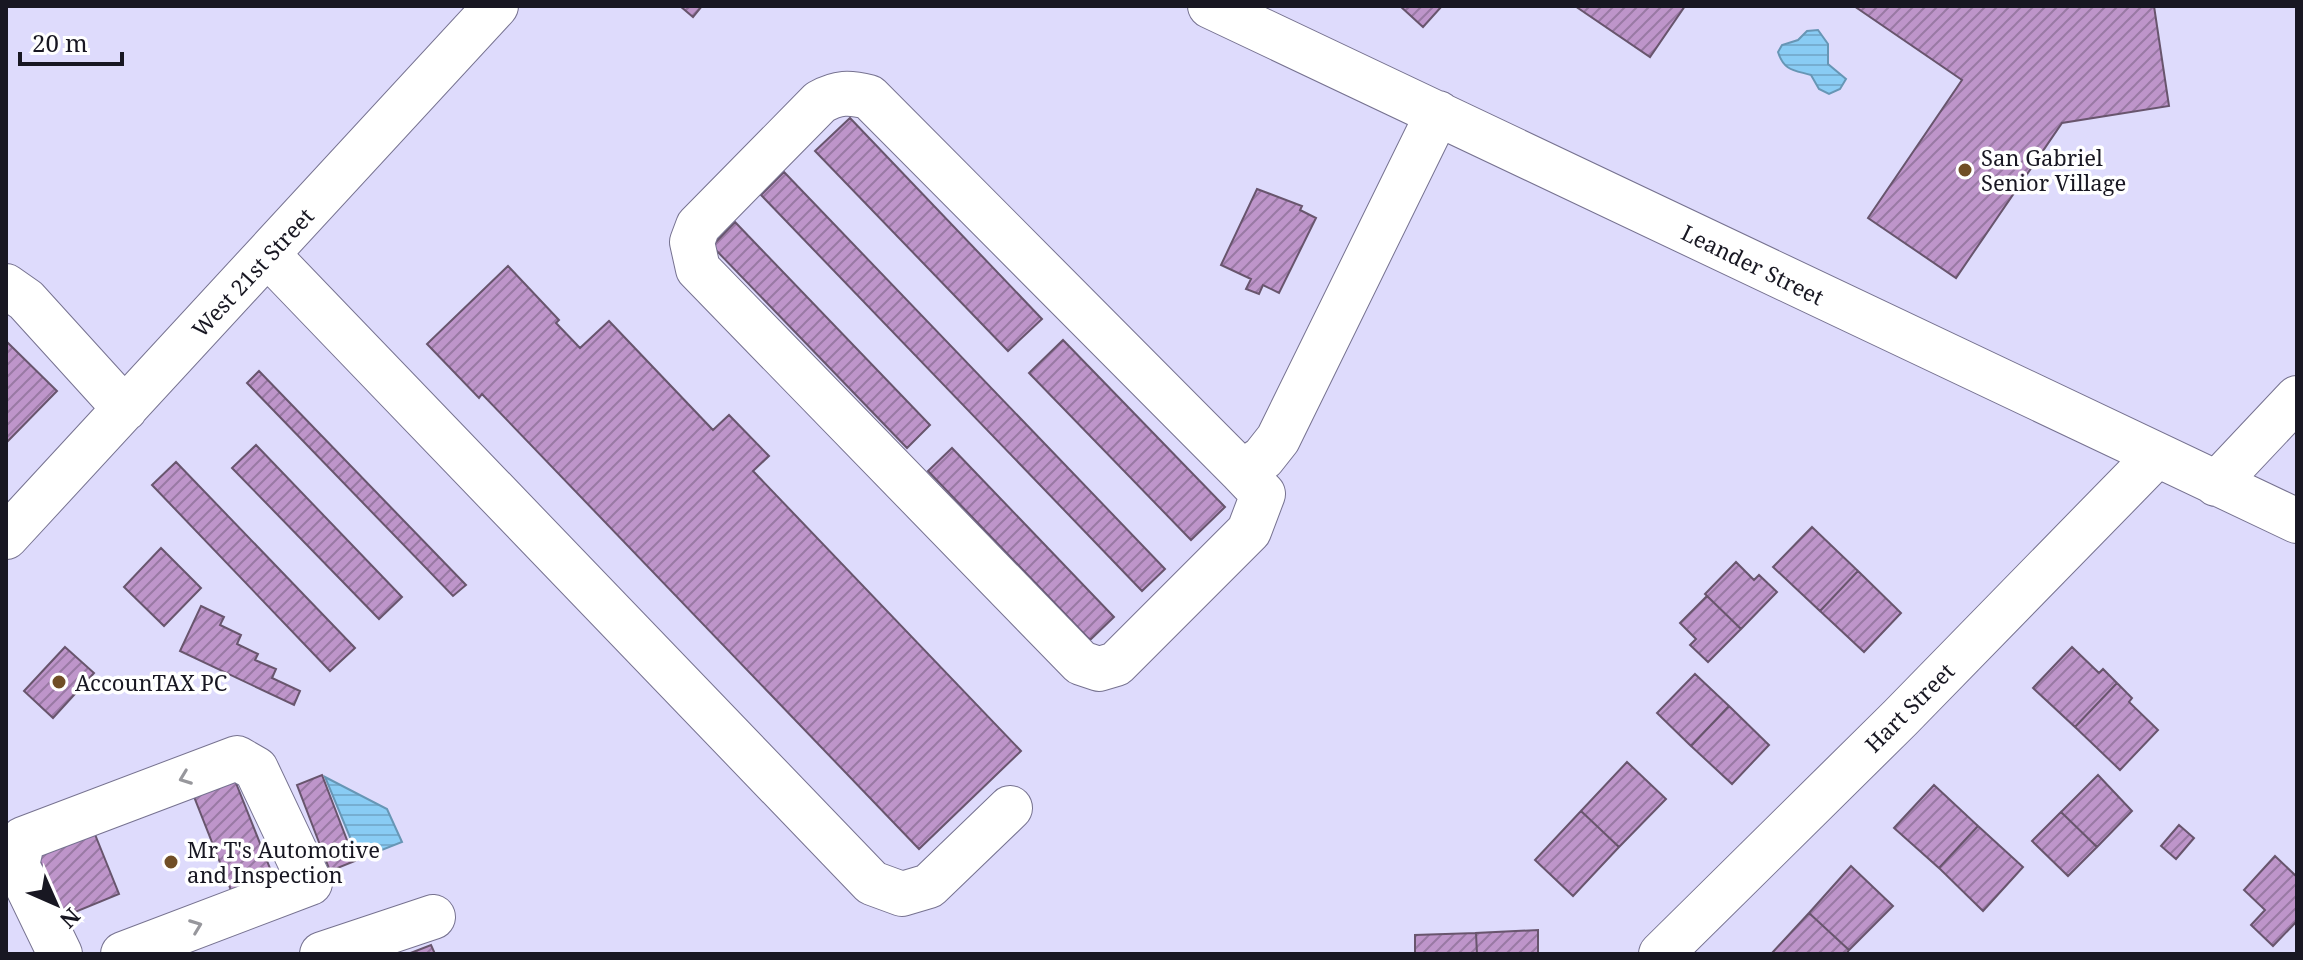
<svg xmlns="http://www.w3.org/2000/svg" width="2303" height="960" viewBox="0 0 2303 960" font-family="'Noto Serif',serif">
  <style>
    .water { fill: url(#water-rules); stroke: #6796b5; stroke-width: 2 }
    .building { fill: url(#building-hatch); stroke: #68556d; stroke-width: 2 }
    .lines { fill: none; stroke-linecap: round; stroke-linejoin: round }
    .minor-casing { stroke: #767290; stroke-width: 46 }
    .minor { stroke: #fff; stroke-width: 44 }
    .oneway { stroke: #97979c }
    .poi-dot { fill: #704e26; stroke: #fff; stroke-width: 3 }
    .labels { text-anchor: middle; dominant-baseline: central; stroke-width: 7; stroke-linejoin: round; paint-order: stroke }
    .poi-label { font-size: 22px; fill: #181722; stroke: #fff; text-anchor: start }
    .street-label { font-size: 22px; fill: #181722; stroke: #fff }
  </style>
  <defs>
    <pattern id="water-rules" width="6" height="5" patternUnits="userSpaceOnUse" patternTransform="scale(2)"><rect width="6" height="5" fill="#89ccf4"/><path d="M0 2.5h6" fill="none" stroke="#76aed1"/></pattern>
    <pattern id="building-hatch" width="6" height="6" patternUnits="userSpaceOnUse" patternTransform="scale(2)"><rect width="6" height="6" fill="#be95ca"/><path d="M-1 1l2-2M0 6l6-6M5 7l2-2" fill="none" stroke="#9979a4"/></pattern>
  </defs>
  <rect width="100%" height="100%" fill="#dedbfc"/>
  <path class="water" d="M1818,30L1828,44V64L1846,79L1840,89L1829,94L1819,89L1811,75C1794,70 1784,71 1778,52L1782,45L1798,40L1807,31Z
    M325,777L387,809L402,842L359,859Z"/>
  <path class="building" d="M680,6H702L693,17Z
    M1400,6H1442L1423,27Z
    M1575,6H1685L1650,57Z
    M1854,6H2154L2169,106L2062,123L1956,278L1868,218L1962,80Z
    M850,118L1042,319L1008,351L815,151Z
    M784,172L1165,569L1142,591L761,195Z
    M1257,189L1302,206L1300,210L1316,218L1279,293L1263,285L1259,294L1246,289L1251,279L1221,265Z
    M735,222L930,425L907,448L712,246Z
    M508,266L559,320L556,323L580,348L609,321L713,430L729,415L769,456L753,471L1021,751L919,849L482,394L479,398L427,344Z
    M1063,340L1225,507L1191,540L1029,373Z
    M6,341L57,391L6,443Z
    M259,371L466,585L453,596L247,383Z
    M256,445L402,597L379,619L232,468Z
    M952,448L1114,617L1090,640L928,471Z
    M176,462L355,648L330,671L152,485Z
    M1812,527L1858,571L1820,611L1773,567Z
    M161,548L201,588L164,626L124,587Z
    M1736,562L1754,580L1759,575L1777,592L1741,629L1705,594Z
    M1858,571L1901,613L1864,652L1820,611Z
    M1707,596L1741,629L1708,662L1690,645L1696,639L1680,623Z
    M201,606L224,617L220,625L241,635L237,644L258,654L255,660L276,669L272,678L300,691L294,705L180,651Z
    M65,647L94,673L53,718L24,691Z
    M2072,647L2099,673L2103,669L2117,683L2075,727L2033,688Z
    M1695,674L1729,706L1691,746L1657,713Z
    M2117,683L2132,698L2129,702L2158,730L2120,770L2075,727Z
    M1729,706L1769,745L1732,784L1691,746Z
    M1627,762L1666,799L1619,847L1581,811Z
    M230,768L277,886L236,903L189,784Z
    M322,775L355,861L330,871L297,785Z
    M2098,775L2132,811L2097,847L2061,812Z
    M1934,785L1978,826L1939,868L1894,828Z
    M1581,811L1619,847L1573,896L1535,860Z
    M2061,812L2097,847L2068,876L2032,841Z
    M90,822L119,894L63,917L33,845Z
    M2179,825L2194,838L2176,859L2161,846Z
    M1978,826L2023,867L1983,911L1939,868Z
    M2275,856L2297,877V921L2273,946L2251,925L2265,910L2244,890Z
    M1851,866L1893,906L1849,950L1809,913Z
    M1809,913L1849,950L1846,954H1771Z
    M1538,930V954H1477L1476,933Z
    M1476,933L1477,954H1415V935Z
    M431,945L435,954H408Z"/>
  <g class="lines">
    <defs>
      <path id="minor" d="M1210,6L2297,521
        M268,255L872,883L902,894L929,886L1010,808
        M6,286L26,300L125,409
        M1242,472L1263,494L1249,531L1116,664L1099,669L1081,663L698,269L692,242L698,226L820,102C838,92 849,92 869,97L1242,472L1263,458L1278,439L1438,113
        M2216,484L2297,398
        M6,537L496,6
        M60,954L17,865L23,839L237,758L256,769L310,883L123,954
        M322,954L433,917
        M1661,954L1900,718L2155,457"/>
    </defs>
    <use href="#minor" class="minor-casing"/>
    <use href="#minor" class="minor"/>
  </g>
  <defs><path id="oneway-chevron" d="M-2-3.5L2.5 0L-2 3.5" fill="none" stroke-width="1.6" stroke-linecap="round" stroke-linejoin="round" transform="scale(2)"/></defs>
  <g class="oneway">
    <use href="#oneway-chevron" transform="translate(185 778) rotate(159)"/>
    <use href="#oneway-chevron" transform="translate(196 926) rotate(-21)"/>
  </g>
  <g class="poi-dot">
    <circle cx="1965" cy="170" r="8"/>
    <circle cx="59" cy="682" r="8"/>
    <circle cx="171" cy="862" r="8"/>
  </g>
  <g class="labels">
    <g class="poi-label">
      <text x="1981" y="157">San Gabriel<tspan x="1981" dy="25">Senior Village</tspan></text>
      <text x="75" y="682">AccounTAX PC</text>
      <text x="187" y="849">Mr T's Automotive<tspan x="187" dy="25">and Inspection</tspan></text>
    </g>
    <g class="street-label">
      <text transform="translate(1753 264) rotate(26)">Leander Street</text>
      <text transform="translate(252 272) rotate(-47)">West 21st Street</text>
      <text transform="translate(1909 707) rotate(-45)">Hart Street</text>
    </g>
  </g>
  <rect width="2303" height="960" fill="none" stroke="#181722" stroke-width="16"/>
  <g transform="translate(56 904) rotate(135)" stroke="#ffffff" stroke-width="6" paint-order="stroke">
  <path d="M0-6L14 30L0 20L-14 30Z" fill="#181722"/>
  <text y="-12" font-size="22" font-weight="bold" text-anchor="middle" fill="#181722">N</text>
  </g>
  <path d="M20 52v12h102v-12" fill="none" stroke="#181722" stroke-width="4"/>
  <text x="32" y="52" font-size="24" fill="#181722" stroke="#ffffff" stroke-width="6" paint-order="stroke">20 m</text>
</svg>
